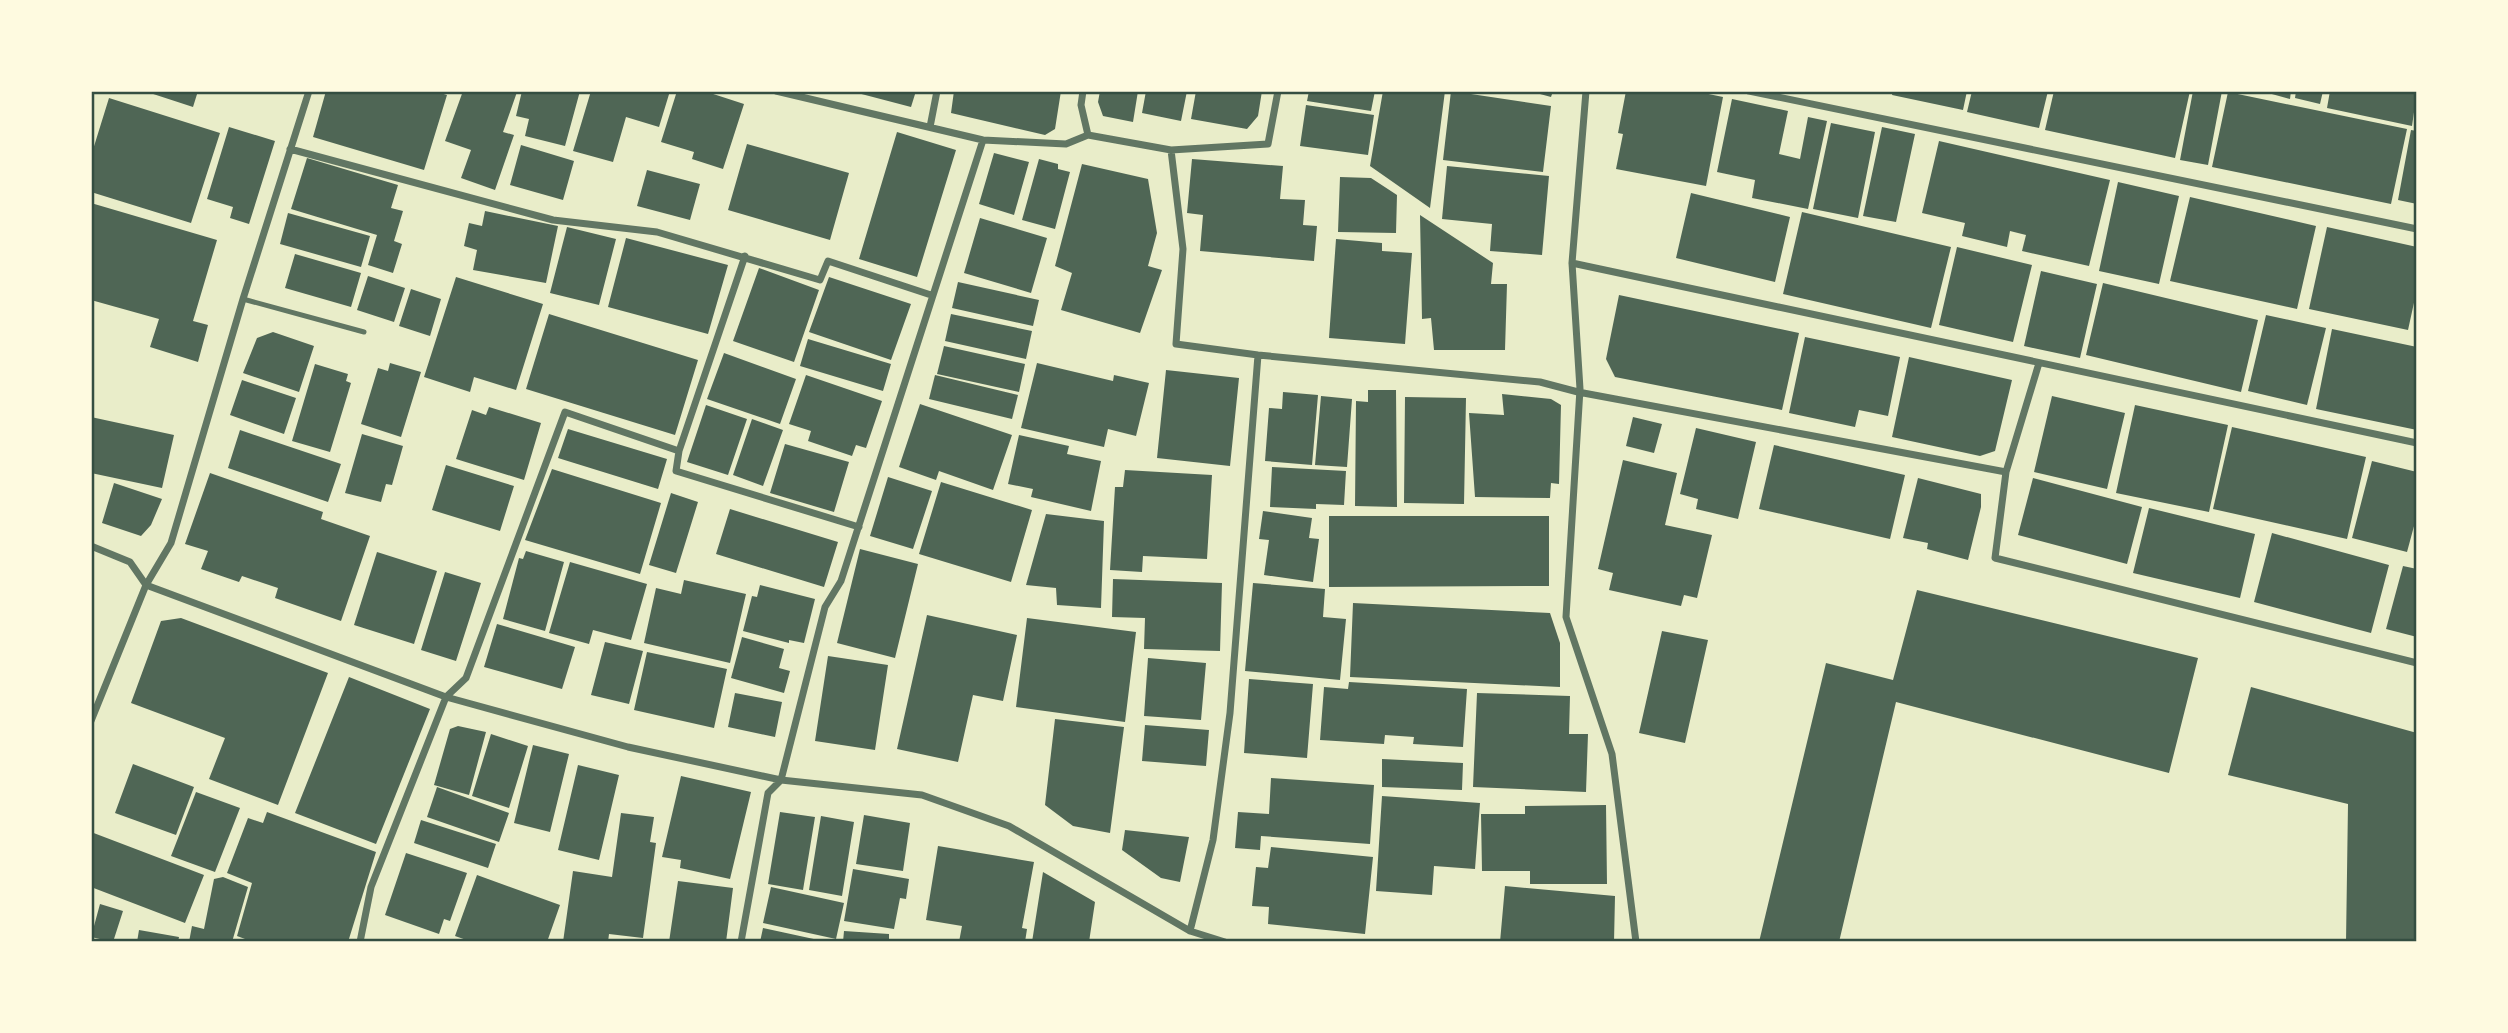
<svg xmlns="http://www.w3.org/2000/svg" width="2508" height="1033" viewBox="0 0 2508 1033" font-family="'Nunito Sans',sans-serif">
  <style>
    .building { fill: #4f6655 }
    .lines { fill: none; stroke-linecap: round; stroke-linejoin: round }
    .service { stroke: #617663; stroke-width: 5 }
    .minor { stroke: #617663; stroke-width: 7 }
    .neatline { fill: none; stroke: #344e41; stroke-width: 2.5 }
  </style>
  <rect width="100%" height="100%" fill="#e9edc9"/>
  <path class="building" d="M144,91H198L193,107Z
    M326,91H434L447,95L424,170L313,137Z
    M463,91L517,92L503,132L514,135L495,190L461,178L471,150L445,141Z
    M522,91H580L565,146L525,136L529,119L516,116Z
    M591,91H670L659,127L626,117L613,162L573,151Z
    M677,91H704L744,104L723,169L692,159L694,152L661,142Z
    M850,91H916L911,107Z
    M954,91H1061L1055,129L1045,135L951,113Z
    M1100,91H1138L1133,122L1103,116L1098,102Z
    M1146,91H1187L1181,121L1142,113Z
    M1196,91H1262L1258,116L1247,129L1191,119Z
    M1309,91H1375L1371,111L1307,101Z
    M1383,91H1445L1430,208L1370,166Z
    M1451,91L1551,106L1543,172L1443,160Z
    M1529,91H1553L1551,97Z
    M1626,91H1694L1723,97L1706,186L1616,169L1623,134L1618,133Z
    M1893,91H1967L1963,110L1892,95Z
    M1972,91H2048L2039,128L1967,112Z
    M2054,91H2190L2175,158L2045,130Z
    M2193,91H2222L2208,165L2180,160Z
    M2261,91H2291L2290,99Z
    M2296,91H2323L2320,104L2295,98Z
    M2330,91H2417L2412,126L2327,108Z
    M2228,92L2407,129L2391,204L2212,167Z
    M109,98L220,133L191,223L91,192V156Z
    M1732,99L1788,111L1779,154L1800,159L1808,117L1827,121L1808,209L1752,198L1755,180L1717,172Z
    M1306,105L1374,115L1368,155L1300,146Z
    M1831,123L1875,132L1858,218L1813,209Z
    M229,127L275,141L249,224L230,218L233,207L207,199Z
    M1882,127L1915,134L1896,222L1863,216Z
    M2411,130L2417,131V204L2398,200Z
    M897,132L956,150L917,277L859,259Z
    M1939,141L2110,180L2089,266L2022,251L2026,235L2010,231L2007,247L1962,236L1965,223L1922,213Z
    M747,144L849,173L830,240L728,210Z
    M521,145L574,161L563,200L510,185Z
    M994,153L1029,162L1014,215L979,204Z
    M307,158L398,185L391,208L403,211L394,241L402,244L393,273L368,265L377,235L291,209Z
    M1039,159L1058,164V169L1070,172L1055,229L1022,220Z
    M1192,159L1283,166L1280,199L1305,200L1303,225L1317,226L1314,261L1200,251L1203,215L1187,213Z
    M1082,164L1148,179L1157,233L1148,266L1162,270L1140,333L1061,310L1072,273L1055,266Z
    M1447,166L1549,176L1542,255L1490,251L1492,224L1442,219Z
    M647,170L700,184L690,220L637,206Z
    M1340,177L1371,178L1397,195L1396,233L1338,232Z
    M2118,182L2179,196L2159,284L2099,271Z
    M1691,193L1790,217L1775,282L1676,258Z
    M2190,197L2316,226L2297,309L2170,281Z
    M91,203L217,240L193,321L208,325L198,362L150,347L159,319L91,300Z
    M485,211L558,226L546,283L473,270L477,250L464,246L469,223L482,226Z
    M1802,212L1951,247L1931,328L1783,294Z
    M288,213L370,236L361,267L280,244Z
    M1420,215L1493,263L1491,284H1507L1505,350H1434L1431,318L1422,319Z
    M980,218L1047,238L1031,293L964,273Z
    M567,227L616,239L599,305L550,293Z
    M2327,227L2417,247V289L2408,330L2309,309Z
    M626,238L728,265L708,334L608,307Z
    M1336,239L1382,243V251L1412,253L1405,344L1329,338Z
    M1957,247L2032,265L2013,342L1939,325Z
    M295,254L361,273L351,307L285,288Z
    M759,268L819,290L794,362L733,341Z
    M2041,271L2097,284L2080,358L2024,346Z
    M368,276L405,288L394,322L357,310Z
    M456,277L543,304L516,390L474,377L470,392L424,377Z
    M829,277L911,304L891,360L809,332Z
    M958,282L1039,300L1033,326L952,308Z
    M2103,283L2258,320L2241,392L2086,355Z
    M411,289L441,299L430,336L399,326Z
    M1619,295L1799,333L1782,410L1615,377L1606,359Z
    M549,314L698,360L675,435L526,389Z
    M951,314L1032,331L1026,359L945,341Z
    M2266,315L2326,328L2307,405L2248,391Z
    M2332,329L2417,347V430L2316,409Z
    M273,332L314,346L299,392L243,373L257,338Z
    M1805,337L1900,357L1888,416L1859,410L1855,427L1789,413Z
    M808,339L891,364L883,391L800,366Z
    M944,346L1025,364L1019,392L937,374Z
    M724,353L796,379L780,424L707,399Z
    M1909,357L2012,380L1995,451L1980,456L1892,437Z
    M390,363L421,372L401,437L361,424L378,368L388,371Z
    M1037,363L1113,381L1114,375L1149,383L1136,436L1108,429L1104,447L1021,428Z
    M315,364L348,374L346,381L351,383L330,452L292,441Z
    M1166,370L1239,378L1230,466L1157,458Z
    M806,375L882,401L866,448L856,445L852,456L808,441L811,431L789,424Z
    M935,375L1018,395L1012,419L929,399Z
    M242,380L296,398L284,434L230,415Z
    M1368,390H1396L1397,507L1355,506L1356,401L1368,402Z
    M1283,392L1318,395L1312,465L1265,461L1269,408L1282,409Z
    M1502,394L1551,399L1561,405L1559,484L1551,483L1550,498L1475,497L1469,413L1504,415Z
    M1321,396L1352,399L1347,467L1315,465Z
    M2052,396L2125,413L2107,489L2034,472Z
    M1405,397L1466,398L1464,504L1404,503Z
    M920,404L1012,435L993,490L939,471L936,480L899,467Z
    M706,405L747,419L728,475L687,462Z
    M2135,405L2228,425L2209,512L2116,493Z
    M489,407L541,423L524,480L456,459L472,410L486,415Z
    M91,417L174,435L162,488L91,473Z
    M1633,417L1662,424L1654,453L1626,446Z
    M752,419L783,430L763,486L733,475Z
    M2232,427L2366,457L2347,539L2213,509Z
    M1696,428L1756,442L1738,519L1696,509L1698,499L1680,494Z
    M568,429L667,459L658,489L558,458Z
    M240,430L341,464L328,502L228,468Z
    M362,434L403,446L392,485L386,484L381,502L345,493Z
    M1019,435L1069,446L1067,454L1101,461L1091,511L1031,497L1033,489L1008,484Z
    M785,444L849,462L834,512L770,493Z
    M1774,445L1905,475L1890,539L1759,509Z
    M1623,460L1677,473L1665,525L1712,535L1697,598L1684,595L1681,606L1609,590L1613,573L1598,569Z
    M2372,461L2417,472V515L2407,552L2352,538Z
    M446,465L514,486L500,531L432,510Z
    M1272,467L1346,471L1344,505L1316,504V509L1270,507Z
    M552,469L661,503L640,574L525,540Z
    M1125,470L1212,475L1207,559L1143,556L1142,572L1110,570L1115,487H1123Z
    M210,473L323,512L321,519L370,536L341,621L275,598L278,588L242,576L239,582L201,569L208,551L185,544Z
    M888,477L932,491L913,549L870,536Z
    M1918,478L1981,494V507L1968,560L1927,549L1928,543L1903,538Z
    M2033,478L2142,507L2127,564L2018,535Z
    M941,482L1032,510L1011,582L919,554Z
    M114,483L162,499L151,525L141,536L102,523Z
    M671,493L698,502L676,573L649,565Z
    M2149,508L2255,534L2240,598L2133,573Z
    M730,509L838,542L824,587L716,554Z
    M1263,511L1312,518L1309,538L1319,539L1313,582L1264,575L1269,540L1259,539Z
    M1046,514L1104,521L1101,608L1057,605L1056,588L1026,585Z
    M1329,516H1549V586L1329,587Z
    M2272,533L2389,565L2371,633L2254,602Z
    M860,549L918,564L895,658L837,643Z
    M526,551L564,562L545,631L503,619L519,558L523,559Z
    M377,552L437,571L414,644L354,625Z
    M570,562L647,584L631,640L593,630L589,644L549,633Z
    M2403,566L2417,569V637L2386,629Z
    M445,572L481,583L456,661L421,650Z
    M1113,579L1222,583L1220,651L1144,649L1145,618L1112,617Z
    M684,580L746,594L730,663L644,643L656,588L681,594Z
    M1253,583L1325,589L1323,617L1346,619L1340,680L1245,671Z
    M760,585L815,599L804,643L789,640V643L743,631L752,596L757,597Z
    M1917,590L2198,658L2169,773L1896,702L1839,942H1759L1826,663L1893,680Z
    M1353,603L1550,613L1560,643V687L1350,677Z
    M927,615L1017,635L1003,701L973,695L958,762L897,749Z
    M181,618L328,673L278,805L209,779L225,738L131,703L161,621Z
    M1027,618L1136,632L1125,722L1016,707Z
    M497,624L575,647L562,689L484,667Z
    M1662,631L1708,640L1685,743L1639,733Z
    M742,637L784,649L779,668L790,671L784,693L731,678Z
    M605,642L643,651L629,704L591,695Z
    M647,652L727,669L714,728L634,710Z
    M828,656L888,665L875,750L815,741Z
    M1148,658L1206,663L1201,720L1144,716Z
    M349,677L430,709L376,844L295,813Z
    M1249,679L1313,684L1307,758L1244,753Z
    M1349,682L1467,689L1463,747L1413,744L1414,737L1385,735L1384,744L1320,740L1324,687L1348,689Z
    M2251,687L2417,733V942H2346L2348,804L2228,775Z
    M735,693L782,702L775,737L728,727Z
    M1477,693L1570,696L1569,734H1588L1586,792L1473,787Z
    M1055,719L1124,727L1110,833L1073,826L1045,805Z
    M1145,725L1209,730L1206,766L1142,761Z
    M458,726L486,732L469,795L434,785L450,729Z
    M491,734L528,746L509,808L472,796Z
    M533,745L569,754L550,832L514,823Z
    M1382,759L1463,763L1462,790L1382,787Z
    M133,764L194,787L176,835L115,813Z
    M578,765L619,775L599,860L558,850Z
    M681,776L751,792L730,879L680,868L681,860L662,857Z
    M1271,778L1374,785L1370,844L1261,836L1260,850L1235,848L1238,812L1269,814Z
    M437,787L509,813L499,842L427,817Z
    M196,792L240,808L215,872L171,856Z
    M1382,796L1480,803L1475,869L1434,866L1432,895L1376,891Z
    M1606,805L1607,884H1530V871H1482L1481,814H1525V806Z
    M267,812L376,852L348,942H253L237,936L252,883L227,873L248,818L263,823Z
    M780,812L815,817L803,890L768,884Z
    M621,813L654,817L650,842L656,843L643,938L609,934L608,942H563L573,871L612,877Z
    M864,815L910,823L903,871L856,864Z
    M821,816L854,822L842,896L809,890Z
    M421,820L496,844L488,868L414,843Z
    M1125,830L1189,837L1180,882L1161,878L1122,850Z
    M91,832L204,875L185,923L91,887Z
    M938,846L1034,862L1022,928L1027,929L1025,942H959L962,926L926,920Z
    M1271,847L1373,857L1365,934L1268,924L1269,907L1252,906L1256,867L1268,868Z
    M406,853L467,873L450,921L444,919L439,934L385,915Z
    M853,869L909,879L906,899L900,898L894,929L844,921Z
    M1043,872L1095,902L1089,942H1032Z
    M477,875L560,905L547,942H472L455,936Z
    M223,877L248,887L232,942H189L192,926L204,929L214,879Z
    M678,881L733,888L726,942H669Z
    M1505,886L1615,896L1614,942H1500Z
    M771,887L844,903L836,939L763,923Z
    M100,904L123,911L113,942L91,937Z
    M763,928L823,941V942H760Z
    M139,930L179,937L178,942H137Z
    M844,931L889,934V942H843Z"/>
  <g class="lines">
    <path class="service" d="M243,299L364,332"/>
    <path class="minor" d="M776,91L983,140L1066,144L1088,135L1171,150L1268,144L1278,91
      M1083,91L1081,105L1088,135
      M1586,91L1572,263L1580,389L1566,617L1612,754L1636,942
      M1749,91L2417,229
      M930,127L937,91
      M290,149L553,220L657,232L820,280L828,261L931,295
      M1171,150L1183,249L1176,344L1258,355L1540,382L1578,392L2006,472
      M745,256L679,451L676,471L859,527
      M1572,263L2417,443
      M2039,363L2006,472L1995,558L2417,663
      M91,546L130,562L146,585L446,697L628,747L781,780L922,795L1009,826L1190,931L1225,942
      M91,721L146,585L171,543L243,299L309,91
      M1190,931L1213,840L1230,713L1258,355
      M360,942L371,887L446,697L466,678L565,412L679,451
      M741,942L768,793L781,780L825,607L841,581L983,140"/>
  </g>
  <rect width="2508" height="1033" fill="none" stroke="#fefae0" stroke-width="186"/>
  <rect x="93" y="93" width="2322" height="847" class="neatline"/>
</svg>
